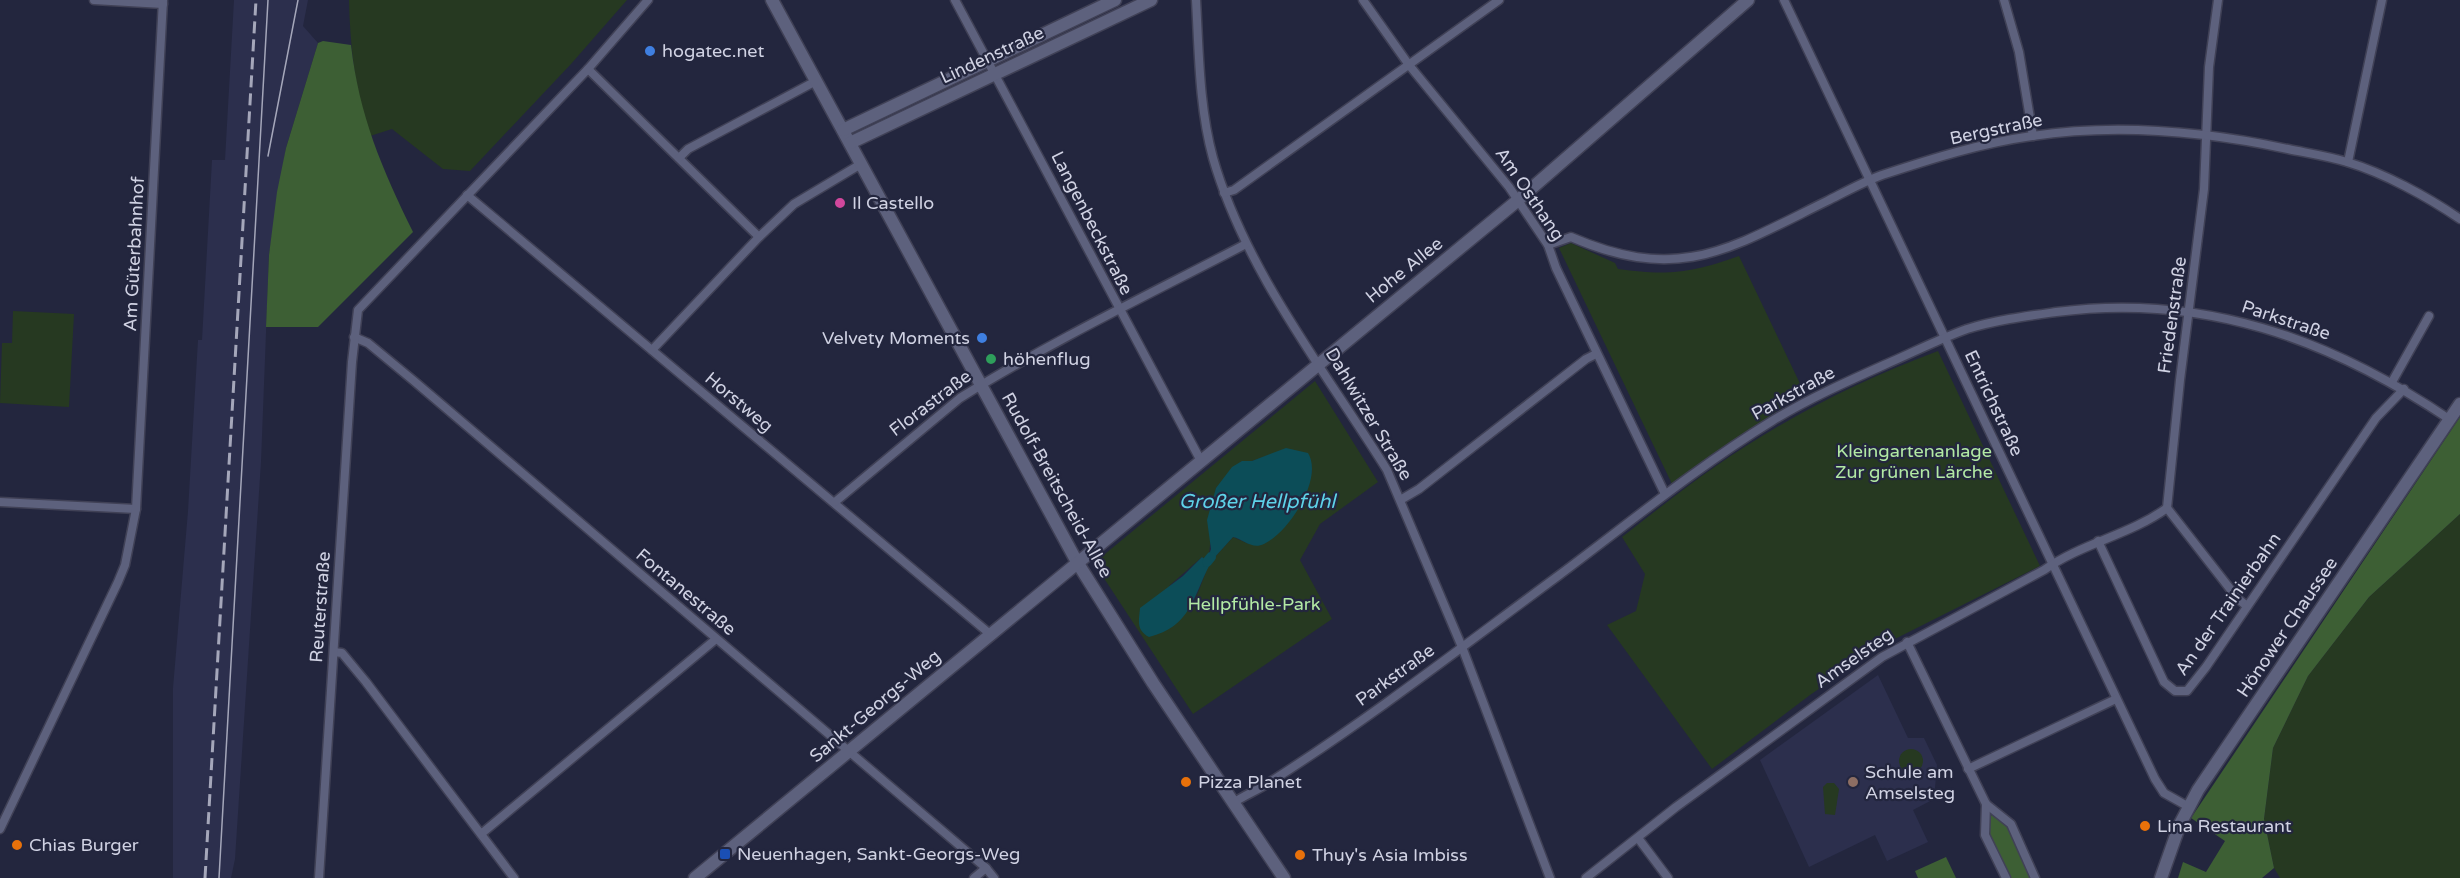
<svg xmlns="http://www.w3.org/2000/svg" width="2460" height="878" font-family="'Varela Round',sans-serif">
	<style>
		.built { fill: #2c2f4d }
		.green { fill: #263921; fill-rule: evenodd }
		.forest { fill: #3d5f34 }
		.water { fill: #0c4d58 }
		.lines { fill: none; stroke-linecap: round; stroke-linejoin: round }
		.canal { stroke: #0c4d58; stroke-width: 10 }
		.street-casing { stroke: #404156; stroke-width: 11 }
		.secondary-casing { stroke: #404156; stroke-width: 15 }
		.street { stroke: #5d617d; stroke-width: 8 }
		.secondary { stroke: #5d617d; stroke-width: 12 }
		.tram { stroke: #a5a7ba; stroke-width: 1.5 }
		.rail { stroke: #a5a7ba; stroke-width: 3; stroke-dasharray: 12 6; stroke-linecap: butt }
		.shop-dot { fill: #3f7fe0; stroke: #23263e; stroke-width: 2 }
		.hotel-dot { fill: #d1479c; stroke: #23263e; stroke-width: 2 }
		.leisure-dot { fill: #2e9e5b; stroke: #23263e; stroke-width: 2 }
		.food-dot { fill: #e8710a; stroke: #23263e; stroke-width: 2 }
		.education-dot { fill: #8d6e63; stroke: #23263e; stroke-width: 2 }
		.transit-dot { fill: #1a4fb4; stroke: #23263e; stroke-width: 2 }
		.labels { text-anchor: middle; stroke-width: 4.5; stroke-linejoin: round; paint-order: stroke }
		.poi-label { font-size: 18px; fill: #d0d2e3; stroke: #23263e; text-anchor: start }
		.street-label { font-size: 18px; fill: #d0d2e3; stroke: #23263e }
		.park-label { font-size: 18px; fill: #b2e9a4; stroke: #23263e }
		.water-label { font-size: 20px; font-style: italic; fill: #5ed2e8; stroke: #23263e }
	</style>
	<rect width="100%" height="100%" fill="#23263e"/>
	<g class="built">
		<path d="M234,0H308L303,26L318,43L286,148L269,255L261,462L235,859L231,878H173V688L188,511L198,340H202L212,160H225Z"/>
		<path d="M1878,675L1908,738H1924L1937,765L1934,799L1913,810L1928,842L1887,861L1875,835L1809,867L1760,760Z"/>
	</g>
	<g class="green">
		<path d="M349,0H627L571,64L470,171L443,169L392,129L370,136C355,92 350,46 349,0Z"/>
		<path d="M1571,243L1615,263L1618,269C1668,276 1691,273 1739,256L1804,392L1672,484L1559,248Z"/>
		<path d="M13,311L74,314L69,407L0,403L2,343H12Z"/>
		<path d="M1938,351L2040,566L1883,645L1810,695L1712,769L1607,625L1636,611L1645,574L1622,537C1653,513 1684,488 1716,466C1785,418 1860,380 1938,351Z"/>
		<path d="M1315,381L1378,482L1320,524L1300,560L1332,619L1193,714L1094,563ZM1286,449L1312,471L1308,484L1249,544L1233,537L1214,558L1209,555L1216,488L1242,461H1252ZM1202,557L1209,564L1192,608L1169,586Z"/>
		<path d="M2460,514V878H2280L2274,868L2264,819L2273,748L2308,676L2369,597Z"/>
		<circle cx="1911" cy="761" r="12"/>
		<path d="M1827,783H1834L1839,789L1835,815L1825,814L1823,787Z"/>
	</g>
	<g class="forest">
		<path d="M323,41L351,45C359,115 382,169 413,232L318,327H266L269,255L277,192L286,148L318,43Z"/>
		<path d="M2460,417V514L2369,597L2308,676L2273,748L2264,819L2274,868L2262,878H2178L2183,862L2206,872L2225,841L2191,818Z"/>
		<path d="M1991,815L2005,821L2032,878H2009L1987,832Z"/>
		<path d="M1946,857L1956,878H1918L1915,871Z"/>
	</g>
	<g class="water">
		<path d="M1286,448L1308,453C1324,479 1288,533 1264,544C1252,550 1243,539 1233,537L1214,558L1209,555L1211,549L1207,520L1216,488L1232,467L1242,461H1252Z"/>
		<path d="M1202,557L1210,564C1192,599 1191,626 1149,637C1136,630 1139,621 1140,608L1183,576Z"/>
	</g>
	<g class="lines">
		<path class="canal" d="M1207,562L1211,557"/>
		<defs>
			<g id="street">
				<path d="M94,0L163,4"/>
				<path d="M955,0L1201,461"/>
				<path d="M1196,0C1199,52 1199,107 1213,158C1245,270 1325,371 1387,470L1462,647L1550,878"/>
				<path d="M1363,0L1409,65L1509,187L1548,245L1556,268L1665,494"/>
				<path d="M1784,0L2155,779L2164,793L2189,807"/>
				<path d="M2004,0L2019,52L2033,136"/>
				<path d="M2218,0L2209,67L2204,189L2180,380L2167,508L2238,599L2247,606"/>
				<path d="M588,69L759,237"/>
				<path d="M679,158L688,149L816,81"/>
				<path d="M2348,162L2382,0"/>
				<path d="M1224,193L1234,190L1499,0"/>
				<path d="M467,195L990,634"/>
				<path d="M1548,245L1571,237C1680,284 1729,249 1827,201C1845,192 1863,182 1882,175C1931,159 1981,143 2032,136C2118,123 2203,131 2288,149C2307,153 2328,156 2347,162C2384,173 2428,197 2460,219"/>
				<path d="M354,337L368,343L414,381L986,868L994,878"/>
				<path d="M652,350L759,237L794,204L861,164"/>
				<path d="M2392,382L2429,316"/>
				<path d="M1402,499L1419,489L1586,359L1596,354"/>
				<path d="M0,502L136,509"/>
				<path d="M835,502L960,398C1052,341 1150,294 1246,244"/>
				<path d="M2098,541L2164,682L2175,691H2187L2206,667L2376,418L2404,389"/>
				<path d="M1907,642L1986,804L2011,824L2035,878"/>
				<path d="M334,652L342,653L366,682L514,878"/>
				<path d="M1968,769L2116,699"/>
				<path d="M1233,803C1245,795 1258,790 1270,782C1369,719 1463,646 1558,576C1629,523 1697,467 1772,421C1808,399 1846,382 1884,365C1912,353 1939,339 1967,329C1996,320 2027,316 2056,312C2203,293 2328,338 2449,419"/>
				<path d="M1986,804L1985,835L2006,878"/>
				<path d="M0,829L118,582L125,565L136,509L163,0"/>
				<path d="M481,834L716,639"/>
				<path d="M1638,838L1668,878"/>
				<path d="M319,878L352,362L358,310L588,69L648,0"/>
				<path d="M974,878L986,868"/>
				<path d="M1586,878L1676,807L1882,657L2044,570C2082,543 2130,535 2167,508"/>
			</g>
			<g id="secondary">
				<path d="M772,0L1077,562L1153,683L1284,878"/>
				<path d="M843,130L1115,0"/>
				<path d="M850,143L1151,0"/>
				<path d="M695,878L1517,201L1748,0"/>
				<path d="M2161,878L2180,824L2198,790L2460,404"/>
			</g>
		</defs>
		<use href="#street" class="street-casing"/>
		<use href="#secondary" class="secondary-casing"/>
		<use href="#street" class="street"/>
		<use href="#secondary" class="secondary"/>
		<g class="tram">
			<path d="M268,156L298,0"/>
			<path d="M219,878L268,0"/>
		</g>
		<path class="rail" d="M205,878L256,0"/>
	</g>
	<g class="shop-dot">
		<circle cx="650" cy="51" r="6"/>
		<circle cx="982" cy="338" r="6"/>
	</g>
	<circle class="hotel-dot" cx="840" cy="203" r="6"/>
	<circle class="leisure-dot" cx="991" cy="359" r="6"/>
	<g class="food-dot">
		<circle cx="1186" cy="782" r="6"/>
		<circle cx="2145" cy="826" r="6"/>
		<circle cx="17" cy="845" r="6"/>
		<circle cx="1300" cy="855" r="6"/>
	</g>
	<circle class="education-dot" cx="1853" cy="782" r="6"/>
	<rect class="transit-dot" x="719" y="848" width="12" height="12" rx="3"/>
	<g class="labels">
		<g class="poi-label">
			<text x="662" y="57">hogatec.net</text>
			<text x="852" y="209">Il Castello</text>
			<text x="970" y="344" text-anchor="end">Velvety Moments</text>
			<text x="1003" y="365">höhenflug</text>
			<text x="1865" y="778">Schule am<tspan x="1865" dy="21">Amselsteg</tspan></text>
			<text x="1198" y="788">Pizza Planet</text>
			<text x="2157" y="832">Lina Restaurant</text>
			<text x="29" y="851">Chias Burger</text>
			<text x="737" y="860">Neuenhagen, Sankt-Georgs-Weg</text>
			<text x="1312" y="861">Thuy's Asia Imbiss</text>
		</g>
		<g class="street-label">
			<text transform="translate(992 55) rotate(-25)" y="6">Lindenstraße</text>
			<text transform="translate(1996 129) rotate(-12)" y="6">Bergstraße</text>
			<text transform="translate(1530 194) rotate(56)" y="6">Am Osthang</text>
			<text transform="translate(1092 223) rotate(63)" y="6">Langenbeckstraße</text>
			<text transform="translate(134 254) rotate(-87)" y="6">Am Güterbahnhof</text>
			<text transform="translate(1404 270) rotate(-39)" y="6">Hohe Allee</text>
			<text transform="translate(2172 315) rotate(-82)" y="6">Friedenstraße</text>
			<text transform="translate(2286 320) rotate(18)" y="6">Parkstraße</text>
			<text transform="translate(1793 393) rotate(-29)" y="6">Parkstraße</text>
			<text transform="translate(739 402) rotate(40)" y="6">Horstweg</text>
			<text transform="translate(930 403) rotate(-37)" y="6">Florastraße</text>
			<text transform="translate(1994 403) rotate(65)" y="6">Entrichstraße</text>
			<text transform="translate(1369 414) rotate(59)" y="6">Dahlwitzer Straße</text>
			<text transform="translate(1057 485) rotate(61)" y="6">Rudolf-Breitscheid-Allee</text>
			<text transform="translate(686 592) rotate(40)" y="6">Fontanestraße</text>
			<text transform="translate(2228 604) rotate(-55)" y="6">An der Trainierbahn</text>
			<text transform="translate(320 607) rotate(-86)" y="6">Reuterstraße</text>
			<text transform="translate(2287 627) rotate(-56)" y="6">Hönower Chaussee</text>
			<text transform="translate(1854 658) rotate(-35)" y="6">Amselsteg</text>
			<text transform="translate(1395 675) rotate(-36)" y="6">Parkstraße</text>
			<text transform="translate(875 706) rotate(-40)" y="6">Sankt-Georgs-Weg</text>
		</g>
		<g class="park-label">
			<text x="1914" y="457">Kleingartenanlage<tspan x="1914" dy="21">Zur grünen Lärche</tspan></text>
			<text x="1254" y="610">Hellpfühle-Park</text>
		</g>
		<g class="water-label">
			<text x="1257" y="508">Großer Hellpfühl</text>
		</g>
	</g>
</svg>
